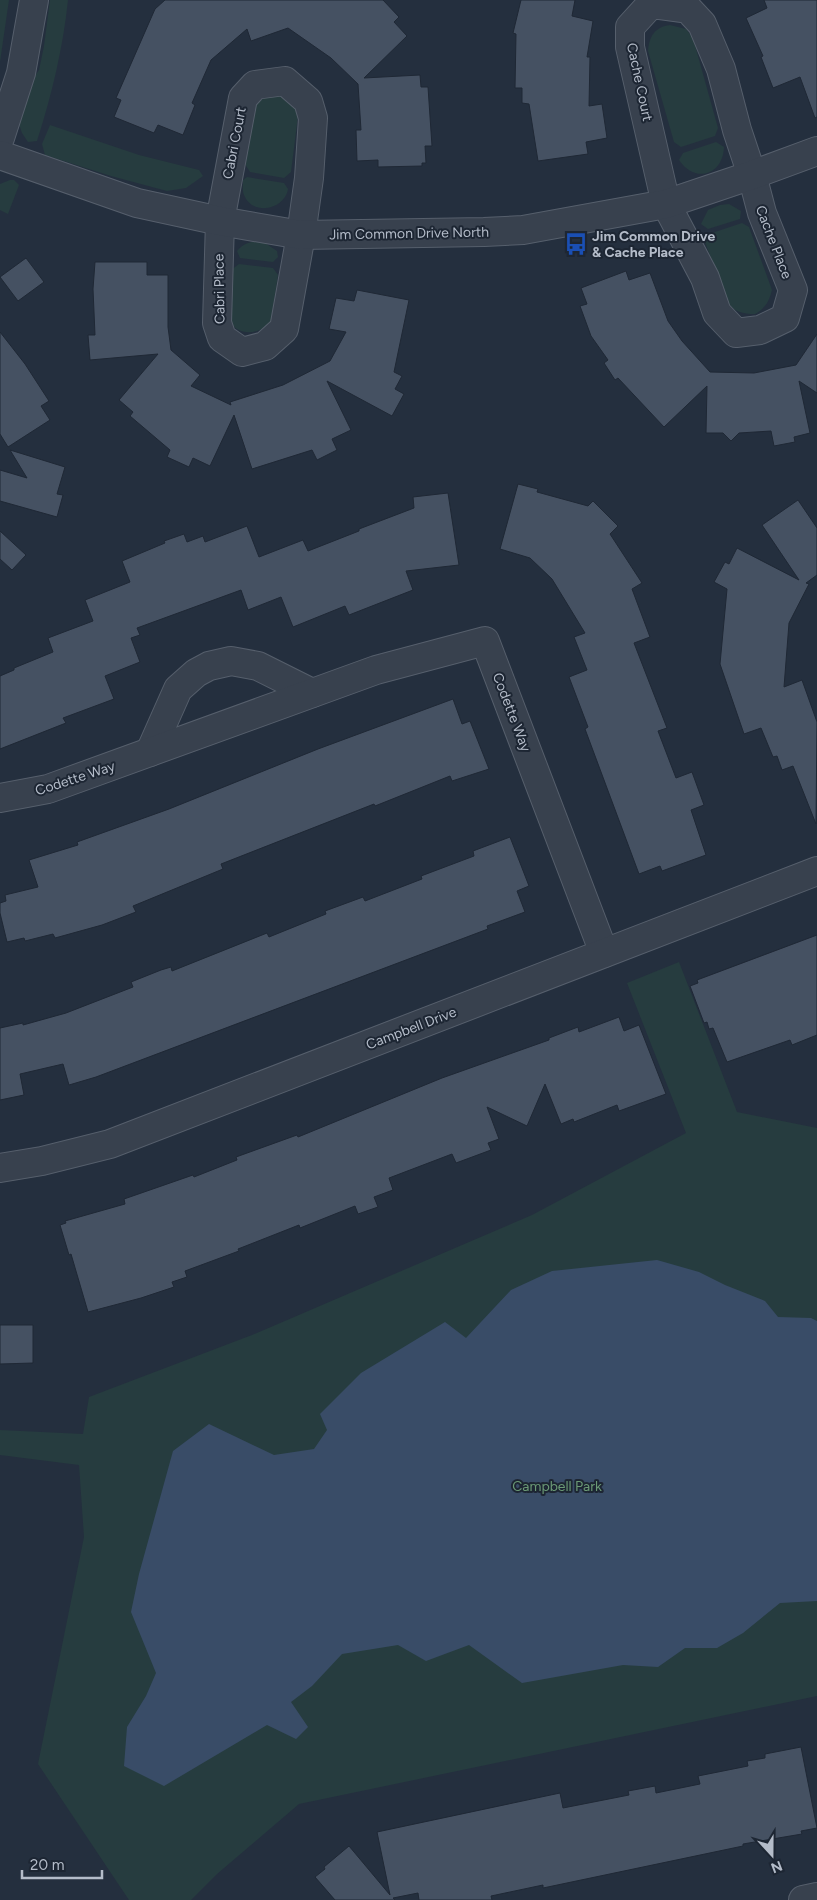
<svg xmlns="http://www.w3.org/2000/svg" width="817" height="1900" font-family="Figtree,sans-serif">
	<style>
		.green { fill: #263c3f }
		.water { fill: #394c67 }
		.building { fill: #455162; stroke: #1f2835 }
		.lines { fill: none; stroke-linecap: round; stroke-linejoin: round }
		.minor-casing { stroke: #565f6c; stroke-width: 30 }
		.minor { stroke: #38414e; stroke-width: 28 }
		.labels { text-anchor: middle; stroke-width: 4; stroke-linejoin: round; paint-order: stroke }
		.street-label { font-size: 14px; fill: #b4bcc9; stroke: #1d2633 }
		.poi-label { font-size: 14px; font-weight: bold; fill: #b4bcc9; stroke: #1d2633; text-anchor: start }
		.park-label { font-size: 14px; fill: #6b9a76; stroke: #1d2633 }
	</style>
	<rect width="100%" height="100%" fill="#242f3e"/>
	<g class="green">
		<path d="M0,0H9L0,62Z"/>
		<path d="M50,0H68C63,48 52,94 37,141L28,142L22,133L17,118L27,88L39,70L44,46Z"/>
		<path d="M670,25L686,29L693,38L718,128L715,136L681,147L674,142L648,51C649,36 655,27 670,25Z"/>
		<path d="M279,95C288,97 297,107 298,116L291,172L284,178L250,172L245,164L253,108C260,97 267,97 279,95Z"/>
		<path d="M50,125L139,155L199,170L203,176L186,188L167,191L111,176L45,155L42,144Z"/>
		<path d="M716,142L724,147C723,175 695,184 679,160L683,153Z"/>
		<path d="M247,177L284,183L288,189C285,209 253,217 244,195C242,190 243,185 243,180Z"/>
		<path d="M10,180H14L19,185L8,214L0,210V184Z"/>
		<path d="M729,204L741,211L740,219L708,229L701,224L708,210L720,205Z"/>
		<path d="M742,223L749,227L772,290C769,302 765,308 755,314C743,314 734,312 727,302L705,242L709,234Z"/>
		<path d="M262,241L277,251L278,257L273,262L240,258L237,251C245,242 251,242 262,241Z"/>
		<path d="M239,264L273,268L278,275L271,321C260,335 239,337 229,321L231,270Z"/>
		<path d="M679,962L737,1112L817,1128V1696L299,1804L217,1874L191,1900H129L38,1764L84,1537L79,1465L0,1455V1430L83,1434L89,1397L252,1335L532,1215L686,1133L627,983Z"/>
	</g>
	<path class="water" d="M657,1260L699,1272L725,1285L765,1301L778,1317L811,1318L817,1321V1601L780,1603L743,1633L717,1648H685L658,1667L623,1665L522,1683L469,1645L426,1661L398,1645L342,1654L312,1686L291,1702L308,1727L296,1739L267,1725L164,1786L124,1766L127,1727L146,1696L156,1673L131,1612L139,1574L173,1451L209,1424L274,1455L314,1449L327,1430L320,1414L361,1373L445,1322L466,1338L511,1290L552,1271Z"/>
	<g class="building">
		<path d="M165,0H383L399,17L394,22L407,36L364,78L420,75L421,87H428L432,146H425L426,163H422V166L378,167V160L357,161L356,130H361L358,84L331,58L288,28L251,41L247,29L211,60L192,103L195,105L183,135L158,125L154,133L114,117L121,100L116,98L155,9Z"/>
		<path d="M521,0H575L572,16L593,21L587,57H590L589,106L602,104L607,138L586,142L588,154L538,161L529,104L522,103V88H515L516,34L513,33Z"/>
		<path d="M764,0H817V117L815,118L800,77L773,88L761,57L763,56L746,18L767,8Z"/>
		<path d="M26,258L44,282L18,301L0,277Z"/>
		<path d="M95,262H147V275H168V327L171,350L200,375L191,386L231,405L230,402L283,385L330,361L346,332L329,329L336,298L354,301L357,290L409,300L394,372L402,376L395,389L404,394L392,416L327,381L351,430L332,439L337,450L317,460L312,450L252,469L234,415L210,466L193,458L189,467L167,457L170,450L130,416L133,412L119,400L158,354L90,360L88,335H95L93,289Z"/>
		<path d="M626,271L629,280L650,273L668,321L682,341L710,372L754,373L796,365L817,334V393L799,381L810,433L794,437L795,442L774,446L771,431L739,433L731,441L723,433H706L707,386L664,427L618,378L615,380L604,363L608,360L591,336L580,306L587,304L581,288Z"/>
		<path d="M0,332L25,364L49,401L41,406L50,420L8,447L0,434Z"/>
		<path d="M10,450L65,467L57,494L63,495L57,517L0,501V470L27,478Z"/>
		<path d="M518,484L538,489L537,492L588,506L593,501L618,526L610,534L642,583L632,589L650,637L634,643L667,728L658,731L676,778L692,772L704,805L691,810L706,855L662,871L660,866L639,874L585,729L588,727L569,677L587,670L574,637L585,633L552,579L530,558L500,549Z"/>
		<path d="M448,493L459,565L406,571L413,590L349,615L345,606L293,627L281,597L248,610L241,590L137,628L140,635L131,638L140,662L105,676L114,699L63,718L66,723L0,749V676L14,670V668L53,652L48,638L93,621L85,600L130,582L122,561L165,543L164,541L184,534L187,542L203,536L205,542L247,526L259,557L303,540L308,551L359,531V529L414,508L413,497Z"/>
		<path d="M798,500L817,528V575L806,583L809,584L789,623L784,687L802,680L817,722L816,824L793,766L782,770L777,756L773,757L761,728L744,734L720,664L727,589L714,582L725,562L729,564L737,548L799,580L762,525Z"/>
		<path d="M0,531L26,555L12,570L0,559Z"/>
		<path d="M453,699L462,724L470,721L489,769L452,781L450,776L375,806L374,804L221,864L223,869L133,906L136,912L102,925L55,938L53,934L25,941L24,938L7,942L0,913V903L6,901L5,895L38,887L29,860L78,845L77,842L169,809L318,749Z"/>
		<path d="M510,837L529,886L517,891L525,912L487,926L488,929L96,1077L69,1085L63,1064L20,1074L24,1095L0,1100V1028L23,1023V1025L66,1013L133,987L131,982L161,970L171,967L172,971L267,933L269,937L326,914L325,911L363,897L365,901L422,879L421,876L474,856L473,851Z"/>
		<path d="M817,935V1035L792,1045L790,1040L727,1062L713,1028L709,1029L707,1022L704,1023L690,986L698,983L697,980Z"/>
		<path d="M619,1017L624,1031L639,1025L666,1094L619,1111L617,1105L574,1122L573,1119L561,1124L545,1084L527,1126L487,1107L499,1139L488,1143L491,1150L456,1163L452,1154L389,1178L393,1190L374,1197L378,1207L358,1214L355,1206L300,1228L299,1225L238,1249L239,1251L185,1271L187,1277L172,1282L174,1287L141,1298L88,1312L71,1254L69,1255L60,1225L66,1223L65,1221L125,1204L124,1199L193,1175L194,1177L237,1160L236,1157L297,1135L298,1137L442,1078L549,1040V1038L578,1027L579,1032Z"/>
		<path d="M0,1325H33V1363L0,1364Z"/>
		<path d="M801,1747L817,1828L801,1831L802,1834L743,1844V1846L543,1888V1885L491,1896L492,1900H419L418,1893L393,1898L395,1900H335L315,1877L325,1869L324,1867L349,1846L390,1895L377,1832L560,1793L563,1808L629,1795L628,1791L655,1786L656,1793L700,1784L698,1776L748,1766L747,1761L765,1758V1754Z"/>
	</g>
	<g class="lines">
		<defs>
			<g id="minor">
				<path d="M651,4L688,9L702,24L721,69L737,130L752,175L762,213L793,290L785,318L760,330L736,333L717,313L705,278L666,204L630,47V27Z"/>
				<path d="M285,81L308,101L313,118L309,178L301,235L284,329L265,346L242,352L222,338L217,323L220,221L243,98L255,85Z"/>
				<path d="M0,138L21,73L34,0"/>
				<path d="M0,155L137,203L220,221L301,235L484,232L523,230L666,204L752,175L817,151"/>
				<path d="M150,752L178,689L196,673L209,666L231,661L258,666L312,693"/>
				<path d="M0,798L48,789L376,670L485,641L604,953"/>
				<path d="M0,1168L42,1161L110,1144L817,871"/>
				<path d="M803,1900L817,1897"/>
			</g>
		</defs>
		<use href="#minor" class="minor-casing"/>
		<use href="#minor" class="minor"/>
	</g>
	<defs>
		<symbol id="bus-bare" viewBox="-9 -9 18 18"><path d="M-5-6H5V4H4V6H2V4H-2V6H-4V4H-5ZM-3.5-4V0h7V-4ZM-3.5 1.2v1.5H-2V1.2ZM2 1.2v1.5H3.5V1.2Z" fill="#1a4fb4" stroke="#1d2633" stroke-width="2.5" paint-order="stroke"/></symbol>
	</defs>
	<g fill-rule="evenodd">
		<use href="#bus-bare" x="560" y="228" width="32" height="32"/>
	</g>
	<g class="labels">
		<g class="street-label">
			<text transform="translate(640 82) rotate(78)" y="5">Cache Court</text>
			<text transform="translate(234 143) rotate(-79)" y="5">Cabri Court</text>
			<text transform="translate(409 233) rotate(-1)" y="5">Jim Common Drive North</text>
			<text transform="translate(774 242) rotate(69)" y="5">Cache Place</text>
			<text transform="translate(219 289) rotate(-91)" y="5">Cabri Place</text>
			<text transform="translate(512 712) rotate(69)" y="5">Codette Way</text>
			<text transform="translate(75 778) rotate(-18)" y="5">Codette Way</text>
			<text transform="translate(411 1028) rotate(-21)" y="5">Campbell Drive</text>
		</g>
		<g class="poi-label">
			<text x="592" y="241">Jim Common Drive<tspan x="592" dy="16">&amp; Cache Place</tspan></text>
		</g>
		<g class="park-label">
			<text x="557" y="1491">Campbell Park</text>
		</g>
	</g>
	<g transform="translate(772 1855) rotate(159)" stroke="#1d2633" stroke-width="4" paint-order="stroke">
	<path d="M0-4L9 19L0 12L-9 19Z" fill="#b4bcc9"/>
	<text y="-8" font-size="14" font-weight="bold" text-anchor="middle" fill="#b4bcc9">N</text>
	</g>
	<path d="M22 1870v8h80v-8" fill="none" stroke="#b4bcc9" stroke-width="2.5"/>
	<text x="30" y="1870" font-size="15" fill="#b4bcc9" stroke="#1d2633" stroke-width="4" paint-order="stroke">20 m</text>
</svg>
